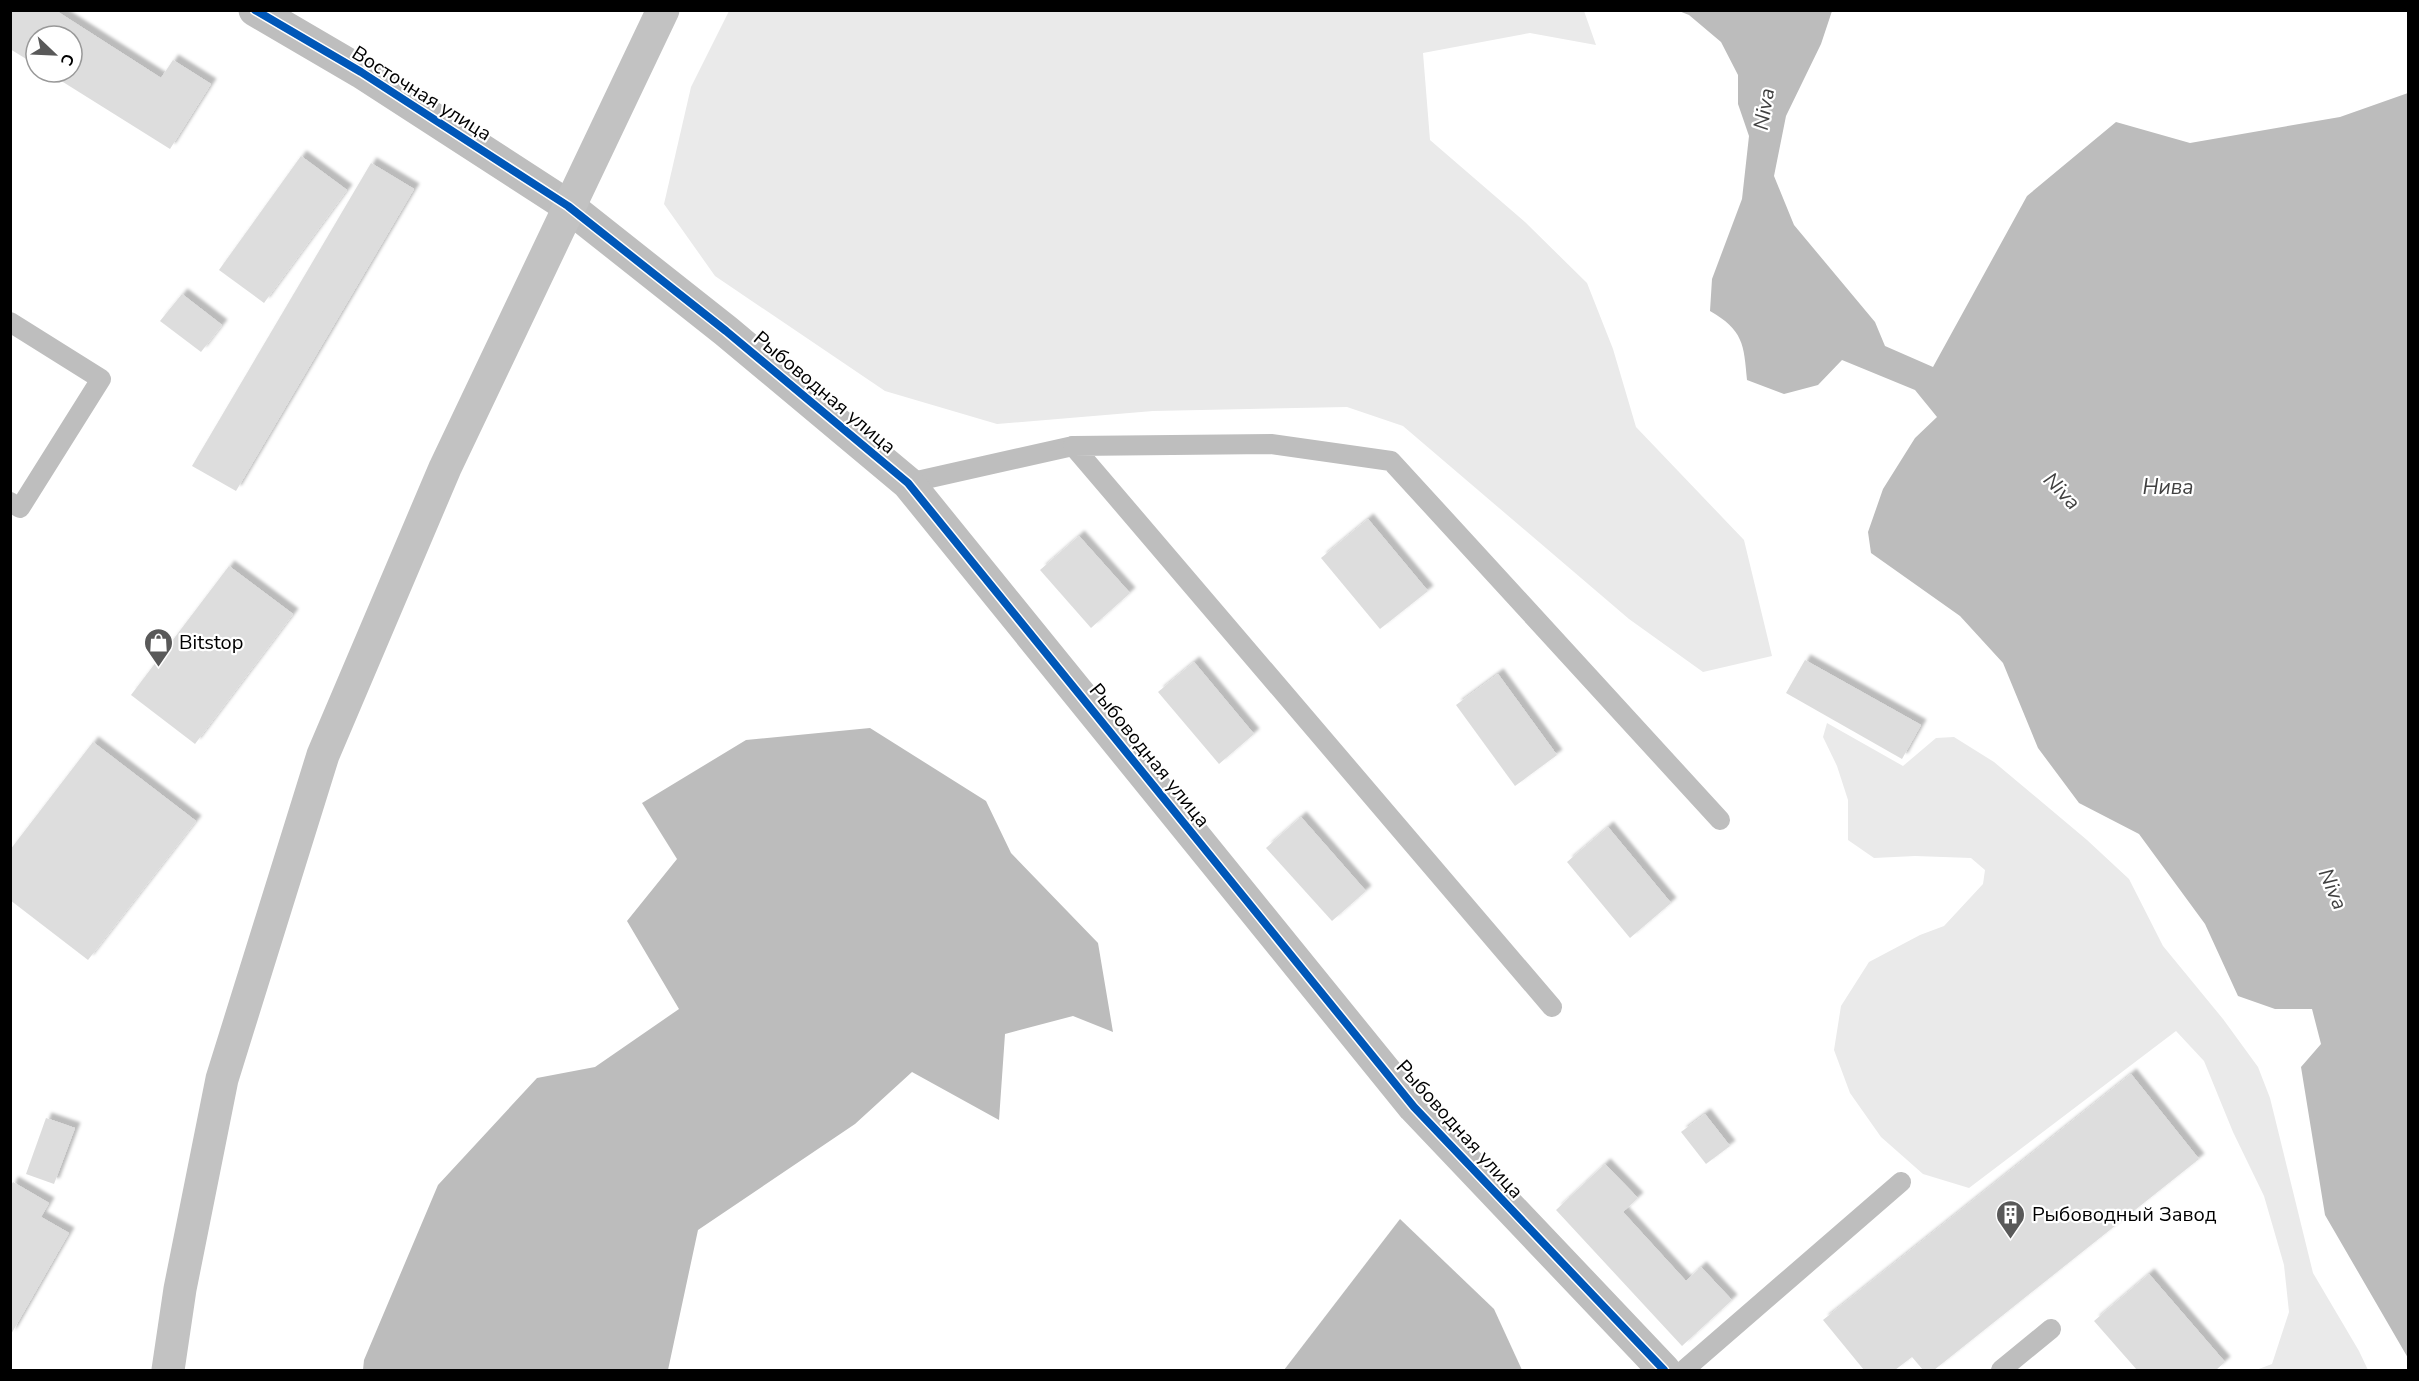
<svg xmlns="http://www.w3.org/2000/svg" width="2419" height="1381" font-family="'Nunito Sans',sans-serif">
	<style>
		.green { fill: #eaeaea }
		.water { fill: #bcbcbc }
		.building { fill: #ddd; filter: url(#shadow) }
		.lines { fill: none; stroke-linecap: round; stroke-linejoin: round }
		.lane { stroke: #bebebe; stroke-width: 20 }
		.street { stroke: #bebebe; stroke-width: 33 }
		.secondary { stroke: #c2c2c2; stroke-width: 33 }
		.cycleway-casing { stroke: #fff; stroke-width: 11 }
		.cycleway { stroke: #0057b8; stroke-width: 8 }
		.labels { text-anchor: middle; stroke-width: 4.5; stroke-linejoin: round; paint-order: stroke }
		.street-label { font-size: 20px; fill: #000; stroke: #fff }
		.poi-label { font-size: 20px; fill: #000; stroke: #fff; text-anchor: start }
		.water-label { font-size: 21px; font-style: italic; fill: #414141; stroke: #fff }
	</style>
	<defs>
		<filter id="shadow"><feDropShadow dx="5.5" dy="-5.5" stdDeviation="1.5" flood-color="#0004"/></filter>
	</defs>
	<rect width="100%" height="100%" fill="#fff"/>
	<g class="green">
		<path d="M729,11H1584L1596,45L1530,33L1423,53L1430,140L1525,222L1587,283L1613,349L1636,427L1744,540L1772,656L1703,672L1629,619L1403,426L1347,407L1153,411L997,424L885,391L715,276L664,204L691,87Z"/>
		<path d="M1827,723L1903,766L1936,738L1954,737L1994,762L2087,840L2129,879L2163,946L2223,1019L2258,1067L2270,1098L2313,1273L2359,1351L2368,1370H2256L2272,1364L2289,1312L2284,1265L2264,1196L2233,1132L2204,1061L2176,1031L1969,1188L1923,1174L1881,1137L1850,1093L1834,1050L1841,1006L1869,962L1920,935L1944,926L1983,884L1985,870L1971,858L1915,856L1874,858L1848,840V800L1837,766L1823,737Z"/>
	</g>
	<g class="water">
		<path d="M1679,11H1832L1821,44L1786,116L1774,176L1794,225L1875,322L1885,346L1933,367L2027,196L2116,122L2190,143L2340,117L2408,93V1358L2325,1215L2301,1067L2321,1044L2312,1009H2275L2238,996L2205,924L2139,834L2079,803L2038,748L2003,663L1960,616L1871,553L1868,532L1883,489L1915,438L1937,417L1915,390L1842,360L1818,385L1784,394L1747,380C1744,344 1743,330 1710,311L1712,279L1742,199L1749,136L1738,104V75L1721,42L1689,15Z"/>
		<path d="M870,728L986,801L1011,853L1098,943L1113,1032L1073,1016L1005,1034L999,1120L912,1072L855,1124L698,1230L668,1370H363L364,1360L438,1185L537,1078L595,1067L679,1009L627,921L677,859L642,803L746,740Z"/>
		<path d="M1400,1219L1494,1309L1522,1370H1284Z"/>
	</g>
	<g class="building">
		<path d="M10,10H55L161,78L173,60L211,84L170,149L47,72H72V36H36V65L10,49Z"/>
		<path d="M301,156L347,190L264,303L219,270Z"/>
		<path d="M371,163L414,189L236,491L192,466Z"/>
		<path d="M182,294L222,325L201,352L160,321Z"/>
		<path d="M1368,519L1428,591L1380,629L1321,558Z"/>
		<path d="M1079,536L1130,593L1091,628L1040,570Z"/>
		<path d="M229,566L293,614L195,744L131,695Z"/>
		<path d="M1805,660L1921,725L1902,759L1786,693Z"/>
		<path d="M1194,662L1254,734L1219,764L1158,692Z"/>
		<path d="M1498,674L1557,755L1515,786L1456,705Z"/>
		<path d="M93,742L196,821L88,960L10,900V850Z"/>
		<path d="M1301,817L1366,891L1332,921L1266,848Z"/>
		<path d="M1608,827L1671,903L1630,938L1567,862Z"/>
		<path d="M2131,1074L2199,1159L1934,1370H1923L1912,1357L1895,1370H1864L1823,1320Z"/>
		<path d="M1705,1114L1730,1146L1706,1164L1681,1132Z"/>
		<path d="M46,1118L75,1128L54,1184L26,1174Z"/>
		<path d="M1605,1164L1638,1198L1623,1212L1686,1281L1701,1267L1732,1300L1682,1346L1556,1210Z"/>
		<path d="M13,1182L49,1203L41,1217L69,1233L10,1336V1187Z"/>
		<path d="M2149,1274L2225,1362L2216,1370H2137L2094,1321Z"/>
	</g>
	<g class="lines">
		<g class="lane">
			<path d="M10,322L101,379L20,508L10,502"/>
			<path d="M908,483L1073,446"/>
			<path d="M1552,1007L1073,446L1271,444L1391,461L1720,820"/>
			<path d="M1684,1370L1901,1182"/>
			<path d="M2001,1370L2051,1329"/>
		</g>
		<path class="street" d="M255,10L361,72L568,206L726,331L908,483L1414,1107L1664,1370"/>
		<path class="secondary" d="M168,1370L180,1289L222,1079L323,755L445,468L663,10"/>
		<defs>
			<path id="cycleway" d="M255,10L361,72L568,206L726,331L908,483L1414,1107L1664,1370"/>
		</defs>
		<use href="#cycleway" class="cycleway-casing"/>
		<use href="#cycleway" class="cycleway"/>
	</g>
	<defs>
		<symbol id="shop-pin" viewBox="-11 -11 22 30"><path d="M0 17L-7.5 6A9.5 9.5 0 1 1 7.5 6Z" fill="#595959" stroke="#fff"/><path d="M-5-2.5h2.3a2.7 3.5 0 0 1 5.4 0H5L5.5 6h-11ZM-1.5-2.5h3a1.5 2.3 0 0 0-3 0Z" fill="#fff"/></symbol>
		<symbol id="building-pin" viewBox="-11 -11 22 30"><path d="M0 17L-7.5 6A9.5 9.5 0 1 1 7.5 6Z" fill="#595959" stroke="#fff"/><path d="M-4-6H4V6H1V3H-1V6H-4ZM-2.5-4.3h1.7v1.8h-1.7ZM.8-4.3h1.7v1.8H.8ZM-2.5-1h1.7V.8h-1.7ZM.8-1h1.7V.8H.8Z" fill="#fff"/></symbol>
	</defs>
	<g fill-rule="evenodd">
		<use href="#shop-pin" x="142" y="626" width="33" height="45"/>
		<use href="#building-pin" x="1994" y="1198" width="33" height="45"/>
	</g>
	<g class="labels">
		<g class="street-label">
			<text transform="translate(422 93) rotate(32)" y="7">Восточная улица</text>
			<text transform="translate(825 392) rotate(40)" y="7">Рыбоводная улица</text>
			<text transform="translate(1150 755) rotate(51)" y="7">Рыбоводная улица</text>
			<text transform="translate(1460 1129) rotate(48)" y="7">Рыбоводная улица</text>
		</g>
		<g class="poi-label">
			<text x="179" y="649">Bitstop</text>
			<text x="2032" y="1221">Рыбоводный Завод</text>
		</g>
		<g class="water-label">
			<text transform="translate(1764 109) rotate(-81)" y="7">Niva</text>
			<text x="2168" y="494">Нива</text>
			<text transform="translate(2062 491) rotate(46)" y="7">Niva</text>
			<text transform="translate(2333 889) rotate(67)" y="7">Niva</text>
		</g>
	</g>
	<rect width="2419" height="1381" fill="none" stroke="#000000" stroke-width="24"/>
	<g transform="translate(54 54) rotate(113)"><circle r="28" fill="#ffffff" stroke="#999999" stroke-width="1.5"/>
	<path d="M0-4.5L10 22L0 15L-10 22Z" fill="#595959"/>
	<text y="-9" font-size="16" font-weight="bold" text-anchor="middle" fill="#000000">С</text>
	</g>
</svg>
